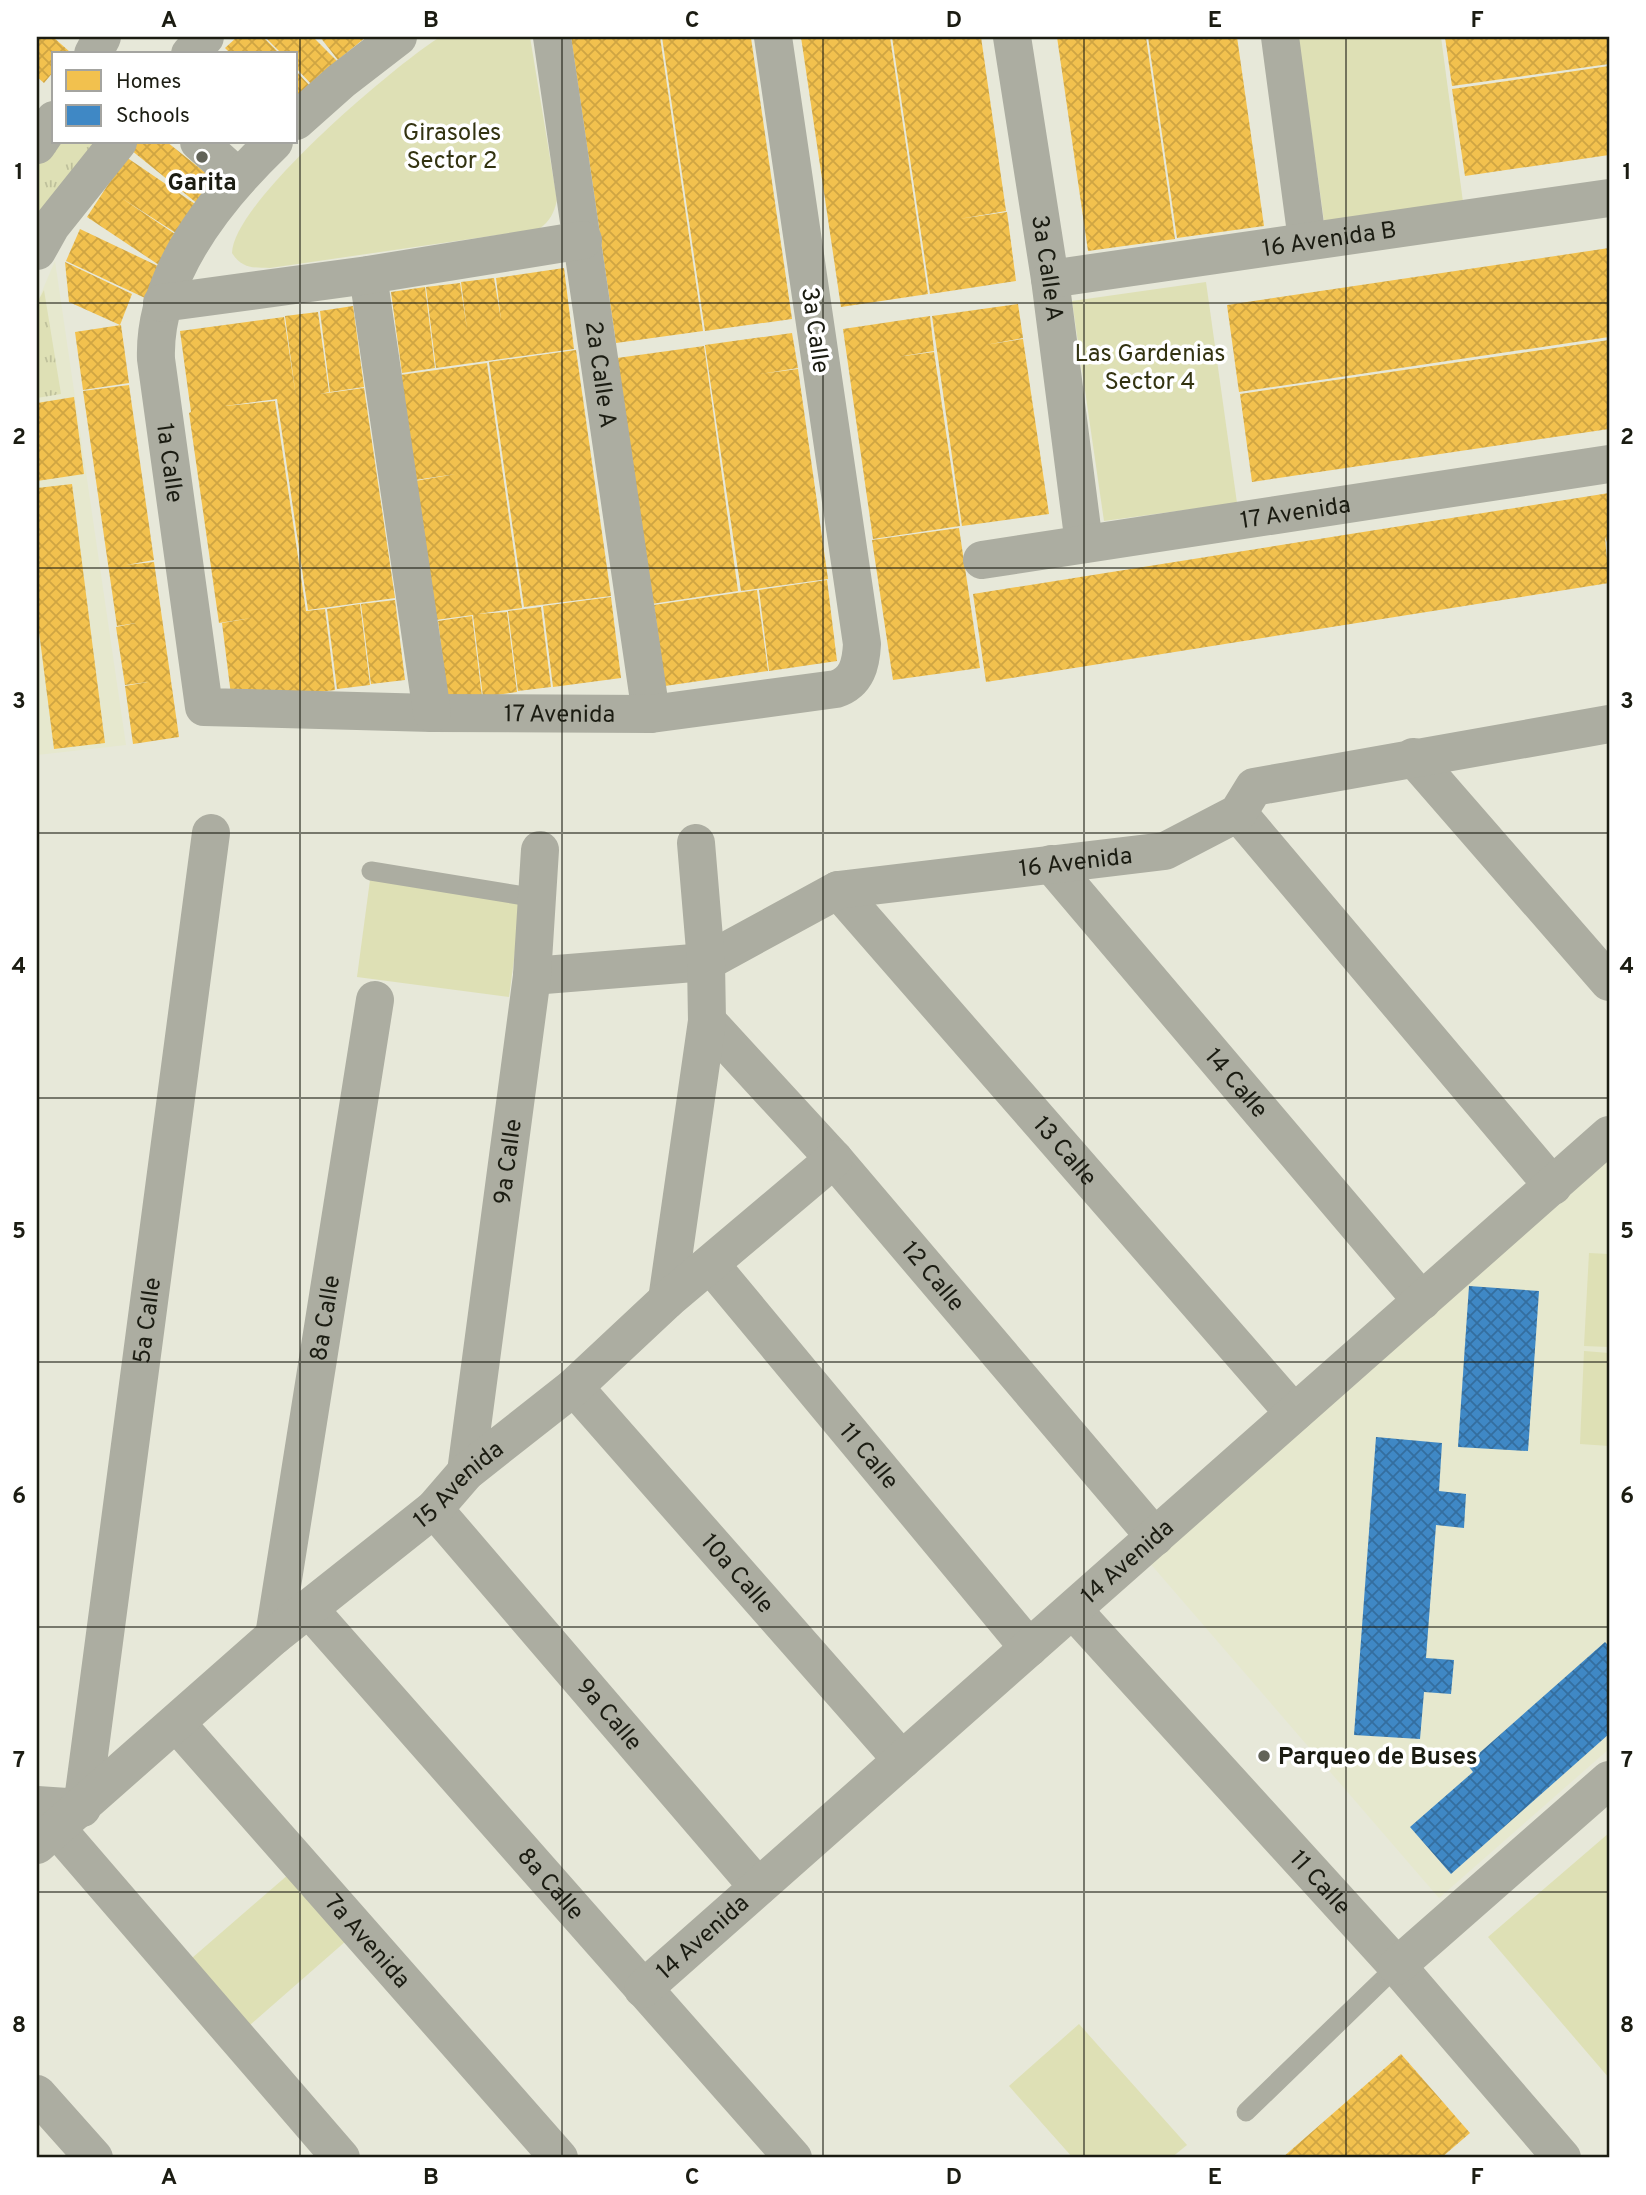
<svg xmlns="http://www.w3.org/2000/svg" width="1646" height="2195" font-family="Overpass,sans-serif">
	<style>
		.built { fill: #e6e8ce }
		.grass { fill: url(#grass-tufts) }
		.green { fill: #dee0b5 }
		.homes { fill: url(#homes-cross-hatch) }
		.schools { fill: url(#schools-cross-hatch) }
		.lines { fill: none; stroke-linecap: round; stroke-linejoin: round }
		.service { stroke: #acada1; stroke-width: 19 }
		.minor { stroke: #acada1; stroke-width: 38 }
		.grid { fill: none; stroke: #1b1c12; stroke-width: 2; stroke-opacity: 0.55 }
		.poi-dot { fill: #626358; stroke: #fff; stroke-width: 2.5 }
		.labels { text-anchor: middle; stroke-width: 7; stroke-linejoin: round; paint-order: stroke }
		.park-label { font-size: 24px; fill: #331; stroke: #fff }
		.poi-label { font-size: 24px; font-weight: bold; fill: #1b1c12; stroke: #fff }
		.street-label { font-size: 24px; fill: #1b1c12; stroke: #fff }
		.neatline { fill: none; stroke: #1b1c12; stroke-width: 2.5 }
		.grid-label { font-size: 23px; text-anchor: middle; font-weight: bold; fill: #1b1c12 }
	</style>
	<defs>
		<pattern id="grass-tufts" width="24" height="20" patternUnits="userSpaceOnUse" patternTransform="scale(1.75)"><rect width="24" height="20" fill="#dee0b5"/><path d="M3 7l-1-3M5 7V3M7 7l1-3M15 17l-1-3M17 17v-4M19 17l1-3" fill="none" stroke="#bec09b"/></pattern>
		<pattern id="homes-cross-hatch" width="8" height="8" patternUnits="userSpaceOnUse" patternTransform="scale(1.75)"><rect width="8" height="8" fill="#f2c14e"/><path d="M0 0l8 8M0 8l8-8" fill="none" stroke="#cfa543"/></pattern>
		<pattern id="schools-cross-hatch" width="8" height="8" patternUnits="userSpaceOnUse" patternTransform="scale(1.75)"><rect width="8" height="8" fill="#3f88c5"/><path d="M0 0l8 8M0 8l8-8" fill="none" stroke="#346e9f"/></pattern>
	</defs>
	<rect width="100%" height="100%" fill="#e7e8d9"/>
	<g class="built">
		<path d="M55,261L126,745L37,755V303Z"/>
		<path d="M1609,1146V1749L1439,1898L1142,1554Z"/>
	</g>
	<g class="grass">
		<path d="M37,139L124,142L37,251Z"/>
		<path d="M44,290L61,394L37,398V303Z"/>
	</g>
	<g class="green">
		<path d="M440,37H530L557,200C554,213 550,221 539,229L270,268C253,268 241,268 232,253C233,202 395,65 440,37Z"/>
		<path d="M1298,37H1441L1463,202L1324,221Z"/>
		<path d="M1206,282L1237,503L1104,521L1072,301Z"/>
		<path d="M370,880L522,900L509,997L357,977Z"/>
		<path d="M1589,1253L1609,1254V1347L1584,1346Z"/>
		<path d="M1584,1351L1609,1353V1446L1580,1444Z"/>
		<path d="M1609,1833V2078L1488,1937Z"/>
		<path d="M289,1874L346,1941L235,2038L177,1971Z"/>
		<path d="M1079,2024L1187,2145L1171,2158H1073L1009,2086Z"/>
	</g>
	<g class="homes">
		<path d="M37,37H53L70,52L54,54V71L44,83L37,77Z"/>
		<path d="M237,37H263L280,54H231L225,48Z"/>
		<path d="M265,37H313L337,61L312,85L296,68V54H282Z"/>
		<path d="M320,37H366L338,60Z"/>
		<path d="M571,37H660L703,331L616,343Z"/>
		<path d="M662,37L751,38L792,319L705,331Z"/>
		<path d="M801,37H890L928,294L841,307Z"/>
		<path d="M892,37H981L1006,211L959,219L1007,212L1016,281L930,294Z"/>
		<path d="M1057,37H1146L1175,239L1088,251Z"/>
		<path d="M1148,37H1237L1264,226L1177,238Z"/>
		<path d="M1445,37H1609V64L1452,86Z"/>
		<path d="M1609,66V155L1465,176L1452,89Z"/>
		<path d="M296,71L311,87L296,102Z"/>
		<path d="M137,142H167L217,182L199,205L131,150Z"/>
		<path d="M126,157L198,206L179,235L120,197L178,236L159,265L87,217Z"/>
		<path d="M80,229L160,267L145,298L66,261Z"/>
		<path d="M1609,248V337L1239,392L1227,305Z"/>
		<path d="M65,262L132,294L120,325L69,302Z"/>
		<path d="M564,268L574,349L436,368L426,287L460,283L467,329L461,282L494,278L501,320L496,278Z"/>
		<path d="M425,287L435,368L402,373L391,292Z"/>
		<path d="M1018,304L1023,338L985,345L1023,339L1049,514L962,526L932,316Z"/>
		<path d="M353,306L364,387L330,392L320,311Z"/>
		<path d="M318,312L329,392L320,394L364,388L395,598L308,610L277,399L225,406L275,401L306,611L325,609L335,690L232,703L222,623L257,617L219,623L189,413L191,412L180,331L284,317L296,397L285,316Z"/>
		<path d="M930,316L934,351L897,357L934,352L960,526L873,539L843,329Z"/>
		<path d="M121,325L129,383L83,390L75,332Z"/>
		<path d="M792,333L798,368L760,374L798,369L828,579L741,591L705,345Z"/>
		<path d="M1609,340V429L1252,482L1240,394Z"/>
		<path d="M704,346L738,591L651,604L617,358Z"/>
		<path d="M576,350L611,596L524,607L489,362Z"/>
		<path d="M487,363L522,608L477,614L507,612L517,692L483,697L473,615L435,620L415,481L456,474L415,480L400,375Z"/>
		<path d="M129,385L154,560L126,565L154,562L179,737L133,744L125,686L148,682L125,685L116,627L136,623L117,626L83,391Z"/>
		<path d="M74,397L84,474L37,481V403Z"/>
		<path d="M72,484L105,743L54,749L37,616V488Z"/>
		<path d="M1609,493V547L1605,537L1609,583L986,682L973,594Z"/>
		<path d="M959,528L980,668L893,680L872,540Z"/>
		<path d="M827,580L837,661L769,671L759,590Z"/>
		<path d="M757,590L768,671L665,686L654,605Z"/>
		<path d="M611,597L621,678L553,687L543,606Z"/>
		<path d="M395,600L405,680L371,684L361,604Z"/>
		<path d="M360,604L370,685L337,689L327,609Z"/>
		<path d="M541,607L551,687L518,691L508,611Z"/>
		<path d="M472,616L482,697L448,701L438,621Z"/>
		<path d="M1401,2054L1470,2133L1441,2158H1282Z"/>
	</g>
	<g class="schools">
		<path d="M1469,1286L1539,1291L1528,1451L1458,1447Z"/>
		<path d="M1376,1437L1442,1443L1439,1491L1466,1494L1464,1528L1436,1525L1426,1658L1454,1660L1451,1694L1424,1692L1420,1739L1354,1735Z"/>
		<path d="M1605,1642L1609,1646V1734L1451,1874L1410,1827L1473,1772L1467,1764Z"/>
	</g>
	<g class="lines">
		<g class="service">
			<path d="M371,871L537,898"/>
			<path d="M1246,2112L1397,1966"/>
		</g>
		<g class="minor">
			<path id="s1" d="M552,37L651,714"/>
			<path id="s2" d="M1012,37L1050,279L1084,544"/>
			<path d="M1280,37L1307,240"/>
			<path d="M93,54L102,37"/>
			<path d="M190,54L205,37"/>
			<path d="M296,121L341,81L398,37"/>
			<path d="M199,142L239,178"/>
			<path id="s3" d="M274,142C216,198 153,275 156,359L204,707L432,713L651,714L836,689C857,682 861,664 862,644L773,37"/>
			<path d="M37,145L54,120"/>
			<path d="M37,251L51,226L118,142"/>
			<path d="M368,275L432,713"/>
			<path id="s4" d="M1050,279L1609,198"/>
			<path d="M162,303L368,275L583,240"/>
			<path id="s5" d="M982,560L1609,464"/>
			<path d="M1413,757L1609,982"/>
			<path d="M1238,813L1553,1186"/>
			<path id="s6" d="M1051,864L1422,1301"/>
			<path id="s7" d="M838,890L1294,1413"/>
			<path id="s8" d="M532,976L706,962L838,890L1165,851L1238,813L1254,787L1609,724"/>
			<path id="s9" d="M707,1021L834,1159L1155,1537"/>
			<path id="s10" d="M711,1265L1029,1648"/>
			<path d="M667,1300L707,1021L706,962L696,843"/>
			<path id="s11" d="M574,1387L902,1760"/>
			<path id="s12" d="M466,1472L532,976L540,850"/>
			<path id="s13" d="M434,1509L758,1887"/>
			<path id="s14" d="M309,1609L793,2158"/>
			<path id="s15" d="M1073,1610L1397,1966L1562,2158"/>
			<path id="s16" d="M274,1636L375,1000"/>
			<path id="s17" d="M177,1724L559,2158"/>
			<path id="s18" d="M37,1805L82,1808L211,833"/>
			<path d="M57,1829L341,2158"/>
			<path id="s19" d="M37,1845L274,1636L434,1509L466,1472L574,1387L667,1300L834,1159"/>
			<path d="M1397,1966L1609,1780"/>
			<path id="s20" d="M643,1989L1609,1135"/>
			<path d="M37,2094L94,2158"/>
		</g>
	</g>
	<path class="grid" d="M300,37V2158M562,37V2158M823,37V2158M1084,37V2158M1346,37V2158M37,303H1609M37,568H1609M37,833H1609M37,1098H1609M37,1362H1609M37,1627H1609M37,1892H1609"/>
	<g class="poi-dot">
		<circle cx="202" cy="157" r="7"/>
		<circle cx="1264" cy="1756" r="7"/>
	</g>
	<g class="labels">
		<g class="park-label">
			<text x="452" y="140">Girasoles<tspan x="452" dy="28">Sector 2</tspan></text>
			<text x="1150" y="361">Las Gardenias<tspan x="1150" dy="28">Sector 4</tspan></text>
		</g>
		<g class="poi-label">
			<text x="202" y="190">Garita</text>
			<text x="1278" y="1764" text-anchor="start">Parqueo de Buses</text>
		</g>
		<g class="street-label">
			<text dy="8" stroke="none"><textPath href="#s4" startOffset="282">16 Avenida B</textPath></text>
			<text dy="8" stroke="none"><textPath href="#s2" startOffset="234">3a Calle A</textPath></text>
			<text transform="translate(816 330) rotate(82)" y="8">3a Calle</text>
			<text dy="8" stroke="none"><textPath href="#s1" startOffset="341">2a Calle A</textPath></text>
			<text dy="8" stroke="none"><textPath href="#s3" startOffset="359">1a Calle</textPath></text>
			<text dy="8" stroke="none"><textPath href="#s5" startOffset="317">17 Avenida</textPath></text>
			<text dy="8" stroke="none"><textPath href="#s3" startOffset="961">17 Avenida</textPath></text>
			<text dy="8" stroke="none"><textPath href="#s8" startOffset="564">16 Avenida</textPath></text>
			<text dy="8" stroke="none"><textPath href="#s6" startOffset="287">14 Calle</textPath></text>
			<text dy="8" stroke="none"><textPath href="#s7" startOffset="346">13 Calle</textPath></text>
			<text dy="8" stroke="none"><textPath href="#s12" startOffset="313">9a Calle</textPath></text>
			<text dy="8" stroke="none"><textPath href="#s9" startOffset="341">12 Calle</textPath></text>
			<text dy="8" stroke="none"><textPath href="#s16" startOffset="322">8a Calle</textPath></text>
			<text dy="8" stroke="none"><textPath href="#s18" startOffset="537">5a Calle</textPath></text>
			<text dy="8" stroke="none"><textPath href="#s10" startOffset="248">11 Calle</textPath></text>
			<text dy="8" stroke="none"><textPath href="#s19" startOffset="555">15 Avenida</textPath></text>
			<text dy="8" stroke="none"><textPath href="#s20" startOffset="646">14 Avenida</textPath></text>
			<text dy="8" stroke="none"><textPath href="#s11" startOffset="248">10a Calle</textPath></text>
			<text dy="8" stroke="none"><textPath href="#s13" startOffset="270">9a Calle</textPath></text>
			<text dy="8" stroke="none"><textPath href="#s15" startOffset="368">11 Calle</textPath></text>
			<text dy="8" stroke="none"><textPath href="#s14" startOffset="366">8a Calle</textPath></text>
			<text dy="8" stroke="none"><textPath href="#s20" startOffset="79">14 Avenida</textPath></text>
			<text dy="8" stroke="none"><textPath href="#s17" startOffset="289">7a Avenida</textPath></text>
		</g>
	</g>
	<rect width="1646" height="2195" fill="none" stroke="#ffffff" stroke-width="77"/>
	<rect x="52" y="52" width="245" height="91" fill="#ffffff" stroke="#a4a4a0" stroke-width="2"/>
	<rect x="66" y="70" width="35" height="21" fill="#f2c14e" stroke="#a4a4a0" stroke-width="2"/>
	<text x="116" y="88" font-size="21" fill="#1b1c12">Homes</text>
	<rect x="66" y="105" width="35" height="21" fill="#3f88c5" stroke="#a4a4a0" stroke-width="2"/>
	<text x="116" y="122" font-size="21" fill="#1b1c12">Schools</text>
	<rect x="38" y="38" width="1570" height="2118" class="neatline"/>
	<g class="grid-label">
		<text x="169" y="27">A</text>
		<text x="431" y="27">B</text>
		<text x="692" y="27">C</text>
		<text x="954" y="27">D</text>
		<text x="1215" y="27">E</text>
		<text x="1477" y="27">F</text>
		<text x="19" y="179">1</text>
		<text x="1627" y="179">1</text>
		<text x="19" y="444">2</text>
		<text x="1627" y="444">2</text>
		<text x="19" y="708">3</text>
		<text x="1627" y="708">3</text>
		<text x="19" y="973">4</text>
		<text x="1627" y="973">4</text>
		<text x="19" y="1238">5</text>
		<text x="1627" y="1238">5</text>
		<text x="19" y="1503">6</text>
		<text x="1627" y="1503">6</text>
		<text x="19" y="1767">7</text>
		<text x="1627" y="1767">7</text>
		<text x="19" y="2032">8</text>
		<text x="1627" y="2032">8</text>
		<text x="169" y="2184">A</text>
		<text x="431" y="2184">B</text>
		<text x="692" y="2184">C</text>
		<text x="954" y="2184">D</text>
		<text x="1215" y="2184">E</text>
		<text x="1477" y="2184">F</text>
	</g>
</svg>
